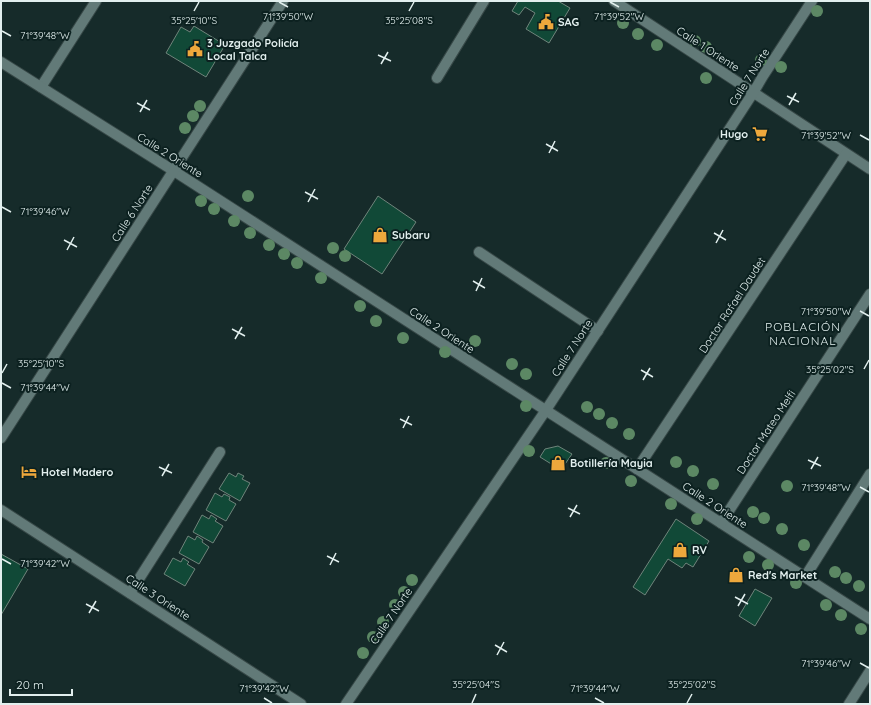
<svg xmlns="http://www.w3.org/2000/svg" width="871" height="705" font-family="Quicksand,sans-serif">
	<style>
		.building { fill: #114937; stroke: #6f847b }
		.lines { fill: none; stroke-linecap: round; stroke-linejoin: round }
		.lane-casing { stroke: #374847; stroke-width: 12 }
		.street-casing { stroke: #374847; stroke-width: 12 }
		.lane { stroke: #627a78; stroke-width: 10 }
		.street { stroke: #627a78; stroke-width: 10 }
		.tree { fill: #5c8864 }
		.ticks { fill: none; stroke: #e2efee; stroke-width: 1.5 }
		.labels { text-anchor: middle; stroke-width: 4; stroke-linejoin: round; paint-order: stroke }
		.poi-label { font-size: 11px; font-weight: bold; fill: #e2efee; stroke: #0c2120; text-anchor: start }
		.street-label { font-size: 11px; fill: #e2efee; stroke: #0c2120 }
		.neighbourhood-label { font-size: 12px; letter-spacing: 1px; fill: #e2efee; stroke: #0c2120 }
		.ticks-label { font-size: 10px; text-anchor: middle; fill: #e2efee; stroke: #0c2120; stroke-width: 4; stroke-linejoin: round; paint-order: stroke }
	</style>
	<rect width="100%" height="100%" fill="#162b2a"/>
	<g class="building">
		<path d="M518,1H558L570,8L549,43L526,29L535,13L525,7L519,15L512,11Z"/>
		<path d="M194,26L225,45L206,77L166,53L181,27L190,32Z"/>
		<path d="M378,196L416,222L382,274L344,249Z"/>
		<path d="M558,446L572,454L561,470L540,457L545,449Z"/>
		<path d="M229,473L236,477L238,473L244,476L242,479L250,483L240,501L219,489Z"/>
		<path d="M215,493L222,497L224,494L230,497L229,500L236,504L226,521L206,510Z"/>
		<path d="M202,515L209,519L211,515L217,519L215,521L223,526L213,543L193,532Z"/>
		<path d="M676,519L709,541L693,567L686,563L682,568L668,559L645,595L633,587Z"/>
		<path d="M188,536L195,540L197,536L203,540L202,542L209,547L199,564L179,553Z"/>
		<path d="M1,554L28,569L1,615Z"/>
		<path d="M173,558L181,562L183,558L189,562L187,564L195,569L185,586L164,574Z"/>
		<path d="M755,589L772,598L755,626L739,616Z"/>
	</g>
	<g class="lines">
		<defs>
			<g id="lane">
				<path d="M437,78L484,1"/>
				<path d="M41,87L96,1"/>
				<path d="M479,252L598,331"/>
				<path d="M130,593L220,452"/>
			</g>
			<g id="street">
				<path d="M614,1L870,169"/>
				<path d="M1,62L174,171L870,619"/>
				<path d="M1,438L283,1"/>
				<path d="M637,469L846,154"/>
				<path d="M1,510L301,704"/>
				<path d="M721,523L870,294"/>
				<path d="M805,577L870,474"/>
				<path d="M346,704L546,410L753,93L763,76L812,1"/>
				<path d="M849,704L870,671"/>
			</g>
		</defs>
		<use href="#lane" class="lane-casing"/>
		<use href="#street" class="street-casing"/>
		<use href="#lane" class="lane"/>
		<use href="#street" class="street"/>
	</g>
	<g class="tree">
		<circle cx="817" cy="11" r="6"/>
		<circle cx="623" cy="23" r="6"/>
		<circle cx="638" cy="34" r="6"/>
		<circle cx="695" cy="41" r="6"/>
		<circle cx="657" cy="45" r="6"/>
		<circle cx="706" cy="47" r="6"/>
		<circle cx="761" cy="60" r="6"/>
		<circle cx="781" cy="67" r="6"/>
		<circle cx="706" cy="78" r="6"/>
		<circle cx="200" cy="106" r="6"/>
		<circle cx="193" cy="116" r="6"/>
		<circle cx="185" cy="128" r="6"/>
		<circle cx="248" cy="196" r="6"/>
		<circle cx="201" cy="201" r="6"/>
		<circle cx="214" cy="209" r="6"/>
		<circle cx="234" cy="221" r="6"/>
		<circle cx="250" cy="233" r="6"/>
		<circle cx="269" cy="245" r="6"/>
		<circle cx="333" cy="248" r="6"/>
		<circle cx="284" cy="254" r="6"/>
		<circle cx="345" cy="256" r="6"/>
		<circle cx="297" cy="263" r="6"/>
		<circle cx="321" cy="278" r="6"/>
		<circle cx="360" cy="306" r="6"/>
		<circle cx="376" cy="321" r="6"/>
		<circle cx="403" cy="338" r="6"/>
		<circle cx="475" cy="341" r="6"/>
		<circle cx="445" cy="352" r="6"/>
		<circle cx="512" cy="364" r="6"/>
		<circle cx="526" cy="374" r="6"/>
		<circle cx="526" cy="406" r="6"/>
		<circle cx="587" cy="407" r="6"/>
		<circle cx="599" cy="414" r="6"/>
		<circle cx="612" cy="423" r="6"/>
		<circle cx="629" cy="434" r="6"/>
		<circle cx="529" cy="451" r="6"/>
		<circle cx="676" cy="462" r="6"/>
		<circle cx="606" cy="463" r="6"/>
		<circle cx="693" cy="471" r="6"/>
		<circle cx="631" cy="481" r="6"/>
		<circle cx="713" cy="484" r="6"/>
		<circle cx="787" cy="486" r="6"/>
		<circle cx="671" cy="504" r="6"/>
		<circle cx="753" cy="512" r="6"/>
		<circle cx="764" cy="518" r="6"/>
		<circle cx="697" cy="519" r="6"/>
		<circle cx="782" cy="529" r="6"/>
		<circle cx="804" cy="545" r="6"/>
		<circle cx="749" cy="557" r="6"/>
		<circle cx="768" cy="565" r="6"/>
		<circle cx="835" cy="572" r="6"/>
		<circle cx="846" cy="578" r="6"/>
		<circle cx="412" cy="580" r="6"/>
		<circle cx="796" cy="583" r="6"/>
		<circle cx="859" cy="586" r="6"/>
		<circle cx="404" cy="592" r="6"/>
		<circle cx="395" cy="605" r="6"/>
		<circle cx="826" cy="605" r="6"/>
		<circle cx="841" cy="615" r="6"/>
		<circle cx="383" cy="622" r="6"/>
		<circle cx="861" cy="629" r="6"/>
		<circle cx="373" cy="637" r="6"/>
		<circle cx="363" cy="653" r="6"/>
	</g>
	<path class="ticks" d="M279,2L288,7M610,2L619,7M194,11L199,2M409,11L414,2M2,31L11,36M378,55L391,61M381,64L388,52M787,96L799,102M137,103L150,110M789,105L796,93M140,112L147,100M860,135L869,140M546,144L558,151M549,153L555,141M305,192L318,199M308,202L315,189M2,207L11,212M714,233L726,240M64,240L77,247M716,243L723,230M67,250L74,237M473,281L485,288M476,291L482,278M860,311L869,316M232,329L245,336M235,339L242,327M864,369L869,360M641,370L653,377M2,373L7,364M643,380L650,368M2,383L11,388M400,419L412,425M403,428L409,416M808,460L821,466M159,467L172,473M811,469L818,457M162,476L169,464M860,487L869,492M568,508L580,514M570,517L577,505M327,556L339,562M2,559L11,564M330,565L336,553M735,597L748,604M86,604L99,611M738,606L745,594M89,613L96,601M495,645L507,652M497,655L504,642M860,663L869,668M264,698L272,703M595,698L604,703M472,703L476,694M687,703L692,694"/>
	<defs>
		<symbol id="civic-bare" viewBox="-9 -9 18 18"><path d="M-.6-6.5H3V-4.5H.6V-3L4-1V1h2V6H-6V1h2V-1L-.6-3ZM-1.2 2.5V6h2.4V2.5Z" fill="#eea83c" stroke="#0c2120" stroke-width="2.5" paint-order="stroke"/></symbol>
		<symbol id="supermarket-bare" viewBox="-9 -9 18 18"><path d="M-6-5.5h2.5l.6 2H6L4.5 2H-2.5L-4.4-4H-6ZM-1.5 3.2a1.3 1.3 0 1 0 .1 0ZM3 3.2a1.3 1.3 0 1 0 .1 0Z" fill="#eea83c" stroke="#0c2120" stroke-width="2.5" paint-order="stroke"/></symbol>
		<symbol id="shop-bare" viewBox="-9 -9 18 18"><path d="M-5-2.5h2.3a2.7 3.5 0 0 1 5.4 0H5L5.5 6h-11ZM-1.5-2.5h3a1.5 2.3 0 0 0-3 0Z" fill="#eea83c" stroke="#0c2120" stroke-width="2.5" paint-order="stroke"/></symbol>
		<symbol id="hotel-bare" viewBox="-9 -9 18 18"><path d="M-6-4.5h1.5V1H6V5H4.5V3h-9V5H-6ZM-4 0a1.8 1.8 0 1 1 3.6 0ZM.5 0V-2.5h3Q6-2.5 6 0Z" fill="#eea83c" stroke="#0c2120" stroke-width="2.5" paint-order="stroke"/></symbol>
	</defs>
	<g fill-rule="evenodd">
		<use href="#civic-bare" x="535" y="11" width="22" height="22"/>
		<use href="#civic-bare" x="184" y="38" width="22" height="22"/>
		<use href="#supermarket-bare" x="749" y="123" width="22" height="22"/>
		<use href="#shop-bare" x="369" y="224" width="22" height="22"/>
		<use href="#shop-bare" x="547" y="452" width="22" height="22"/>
		<use href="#hotel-bare" x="18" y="461" width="22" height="22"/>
		<use href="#shop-bare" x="669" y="539" width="22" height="22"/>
		<use href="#shop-bare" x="725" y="564" width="22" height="22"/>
	</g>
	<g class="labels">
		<g class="poi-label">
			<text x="558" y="26">SAG</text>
			<text x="207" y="47">3 Juzgado Policía<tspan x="207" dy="13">Local Talca</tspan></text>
			<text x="748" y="138" text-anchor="end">Hugo</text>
			<text x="392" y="239">Subaru</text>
			<text x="570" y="467">Botillería Mayia</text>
			<text x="41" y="476">Hotel Madero</text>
			<text x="692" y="554">RV</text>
			<text x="748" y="579">Red's Market</text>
		</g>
		<g class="street-label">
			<text transform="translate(708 49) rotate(33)" y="4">Calle 1 Oriente</text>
			<text transform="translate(749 77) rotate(-58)" y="4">Calle 7 Norte</text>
			<text transform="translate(170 155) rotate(32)" y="4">Calle 2 Oriente</text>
			<text transform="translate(132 213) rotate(-57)" y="4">Calle 6 Norte</text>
			<text transform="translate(732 305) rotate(-57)" y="4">Doctor Rafael Daudet</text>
			<text transform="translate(442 330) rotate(33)" y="4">Calle 2 Oriente</text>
			<text transform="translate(572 348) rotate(-57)" y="4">Calle 7 Norte</text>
			<text transform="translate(766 432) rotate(-57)" y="4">Doctor Mateo Melfi</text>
			<text transform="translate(715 505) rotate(33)" y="4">Calle 2 Oriente</text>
			<text transform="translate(158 597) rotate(33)" y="4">Calle 3 Oriente</text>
			<text transform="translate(391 616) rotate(-56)" y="4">Calle 7 Norte</text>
		</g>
		<g class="neighbourhood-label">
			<text x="803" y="331">POBLACIÓN<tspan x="803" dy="14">NACIONAL</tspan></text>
		</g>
	</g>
	<g class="ticks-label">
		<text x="288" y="20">71°39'50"W</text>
		<text x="619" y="20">71°39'52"W</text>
		<text x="194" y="24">35°25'10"S</text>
		<text x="409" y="24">35°25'08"S</text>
		<text x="45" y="39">71°39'48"W</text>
		<text x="826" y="139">71°39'52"W</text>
		<text x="45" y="215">71°39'46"W</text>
		<text x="826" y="315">71°39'50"W</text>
		<text x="41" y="367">35°25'10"S</text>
		<text x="830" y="373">35°25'02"S</text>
		<text x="45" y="391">71°39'44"W</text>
		<text x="826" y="491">71°39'48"W</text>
		<text x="45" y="567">71°39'42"W</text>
		<text x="826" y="667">71°39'46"W</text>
		<text x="476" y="688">35°25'04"S</text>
		<text x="692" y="688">35°25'02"S</text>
		<text x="264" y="692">71°39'42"W</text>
		<text x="595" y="692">71°39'44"W</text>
	</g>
	<rect width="871" height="705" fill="none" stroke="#e2efee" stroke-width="4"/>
	<path d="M10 689v6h62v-6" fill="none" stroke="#e2efee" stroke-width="2"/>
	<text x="16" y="689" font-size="12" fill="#e2efee" stroke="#0c2120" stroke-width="3" paint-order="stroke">20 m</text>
</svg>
